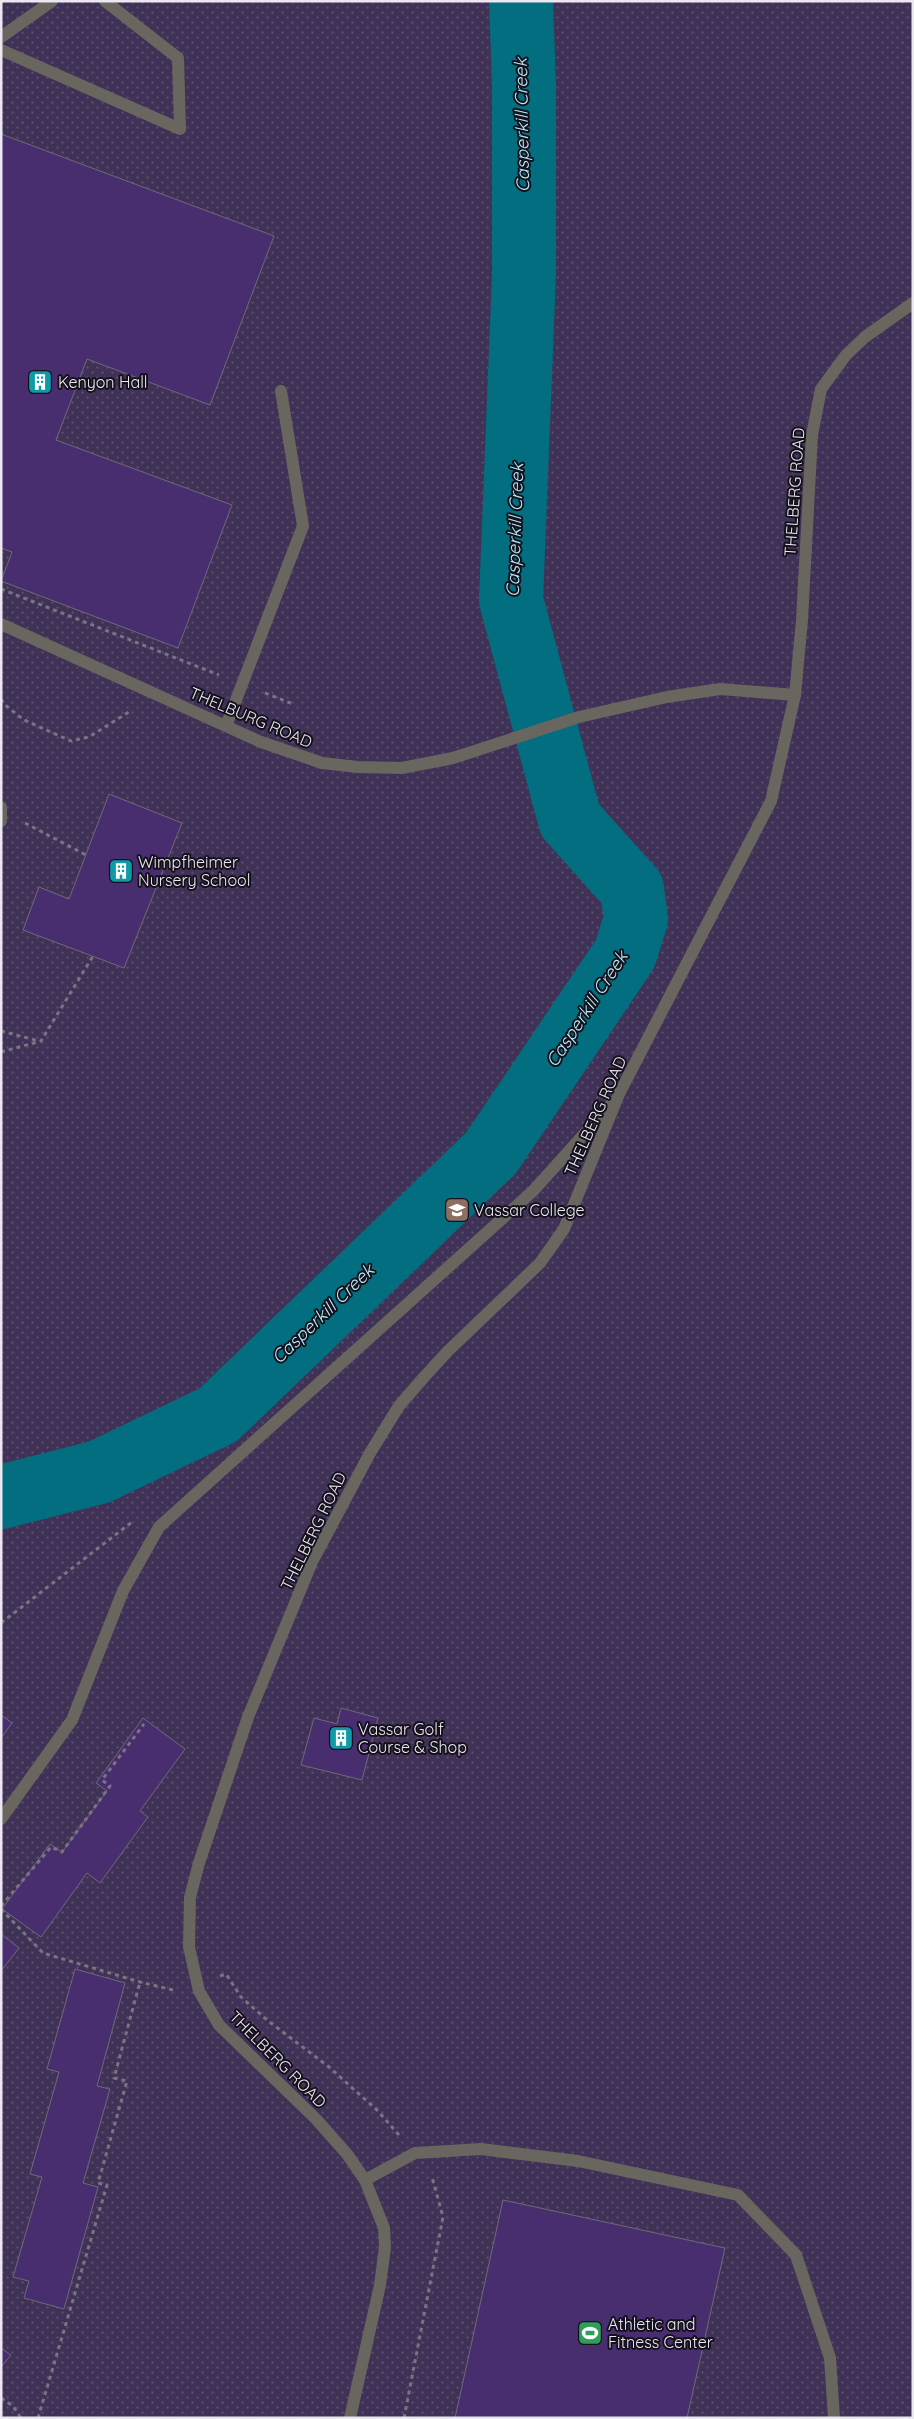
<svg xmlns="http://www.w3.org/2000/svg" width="914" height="2419" font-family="Quicksand,sans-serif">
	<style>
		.grass { fill: url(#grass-dots) }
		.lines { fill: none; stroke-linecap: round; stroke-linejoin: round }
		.river { stroke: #026e80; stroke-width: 64 }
		.building { fill: #492e6f; stroke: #6f6a79 }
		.path { stroke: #797580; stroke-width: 3; stroke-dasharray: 4 4; stroke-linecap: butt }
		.lane { stroke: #69655f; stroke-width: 12 }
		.labels { text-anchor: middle; stroke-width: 4; stroke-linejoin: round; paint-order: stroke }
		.poi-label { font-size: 16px; fill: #ebe8f1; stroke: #15111c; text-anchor: start }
		.street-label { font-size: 16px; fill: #ebe8f1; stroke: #15111c }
		.water-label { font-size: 18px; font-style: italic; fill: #baeefb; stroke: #15111c }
	</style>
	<defs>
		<pattern id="grass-dots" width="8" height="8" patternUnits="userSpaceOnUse" patternTransform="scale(1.25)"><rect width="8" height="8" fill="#403257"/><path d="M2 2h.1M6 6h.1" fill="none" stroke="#5c5070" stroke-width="1.8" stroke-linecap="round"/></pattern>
	</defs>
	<rect width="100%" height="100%" fill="#1e1a26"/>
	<rect class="grass" x="1" y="1" width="912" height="2417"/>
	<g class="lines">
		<path class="river" d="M1,1497L99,1472L218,1415L491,1153L625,954L636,919L632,889L570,820L511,600L524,274V85L521,1"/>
	</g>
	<g class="building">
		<path d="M1,134L274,236L210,405L87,359L56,440L232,505L178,648L1,581L12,552L1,548Z"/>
		<path d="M109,794L182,823L124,968L23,930L39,887L69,899Z"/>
		<path d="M341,1708L378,1718L362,1780L301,1765L314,1718L337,1724Z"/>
		<path d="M1,1715L12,1723L1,1738Z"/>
		<path d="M143,1718L185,1749L140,1811L148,1817L100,1883L87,1873L41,1937L2,1909L50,1844L62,1852L107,1791L96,1783Z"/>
		<path d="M1,1934L19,1948L1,1971Z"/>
		<path d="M75,1969L125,1983L97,2086L110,2089L83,2183L98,2187L64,2309L24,2298L29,2281L13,2277L42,2177L30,2174L59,2072L47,2069Z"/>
		<path d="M503,2200L725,2248L687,2418H455Z"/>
		<path d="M1,2348L11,2355L1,2367Z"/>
	</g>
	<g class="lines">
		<g class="path">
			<path d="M1,589L219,675"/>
			<path d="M265,693L293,704"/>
			<path d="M1,699L5,705L24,720L71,741L89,737L132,710"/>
			<path d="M25,823L86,855"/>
			<path d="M1,1031L39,1041"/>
			<path d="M1,1052L41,1041L93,956"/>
			<path d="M1,1623L132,1522"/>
			<path d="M1,1906L51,1847L62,1852L110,1786L102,1780L144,1724"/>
			<path d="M1,1909L43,1953L140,1982L173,1990"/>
			<path d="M220,1976L226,1974L241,1997L267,2020L329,2067L378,2111L399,2135"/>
			<path d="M1,2398L13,2406L21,2418"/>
			<path d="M38,2418L107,2185L98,2183L127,2081L114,2078L140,1982"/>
			<path d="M404,2418L443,2217L432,2177"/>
		</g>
		<g class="lane">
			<path d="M1,37L52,1"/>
			<path d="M1,50L180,129L178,58L105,1"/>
			<path d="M1,624L261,742L322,763L358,767L402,768L453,758L579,717L667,697L720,689L795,695"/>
			<path d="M226,726L303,526L281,391"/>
			<path d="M1,807V821"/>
			<path d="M1,1819L72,1720L123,1591L159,1527L533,1191L613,1102"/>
			<path d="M365,2180L415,2153L481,2149L578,2161L738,2195L796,2255L830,2358L834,2418"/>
			<path d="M350,2418L380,2285L385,2247L384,2228L365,2180L347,2154L316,2119L219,2025L199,1991L189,1947L190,1897L199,1863L248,1717L312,1562L370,1453L399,1406L425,1376L448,1351L540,1263L564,1229L619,1094L771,801L795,695L802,620L812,435L821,389L846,355L865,337L913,303"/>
		</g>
	</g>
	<defs>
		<symbol id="building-square" viewBox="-11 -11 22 22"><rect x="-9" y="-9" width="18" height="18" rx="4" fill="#0f9aa8" stroke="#15111c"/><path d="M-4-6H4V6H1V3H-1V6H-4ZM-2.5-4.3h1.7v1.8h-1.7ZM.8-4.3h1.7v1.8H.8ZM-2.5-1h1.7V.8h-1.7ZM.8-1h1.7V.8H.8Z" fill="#fff"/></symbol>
		<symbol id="university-square" viewBox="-11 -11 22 22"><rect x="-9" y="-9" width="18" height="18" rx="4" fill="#8d6e63" stroke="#15111c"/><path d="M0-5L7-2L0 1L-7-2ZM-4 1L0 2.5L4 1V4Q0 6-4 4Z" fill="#fff"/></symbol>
		<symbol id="stadium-square" viewBox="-11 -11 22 22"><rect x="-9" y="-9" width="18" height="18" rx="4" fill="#2e9e5b" stroke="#15111c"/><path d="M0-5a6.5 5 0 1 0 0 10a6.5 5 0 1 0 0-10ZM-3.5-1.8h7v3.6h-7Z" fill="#fff"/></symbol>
	</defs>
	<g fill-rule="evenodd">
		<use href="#building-square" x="26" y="368" width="28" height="28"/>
		<use href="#building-square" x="107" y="857" width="28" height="28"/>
		<use href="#university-square" x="443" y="1196" width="28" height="28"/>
		<use href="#building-square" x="327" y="1724" width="28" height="28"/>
		<use href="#stadium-square" x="576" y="2319" width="28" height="28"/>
	</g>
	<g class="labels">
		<g class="poi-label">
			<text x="58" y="388">Kenyon Hall</text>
			<text x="138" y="868">Wimpfheimer<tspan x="138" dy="18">Nursery School</tspan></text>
			<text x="474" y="1216">Vassar College</text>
			<text x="358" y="1735">Vassar Golf<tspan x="358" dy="18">Course &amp; Shop</tspan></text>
			<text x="608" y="2330">Athletic and<tspan x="608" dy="18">Fitness Center</tspan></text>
		</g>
		<g class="street-label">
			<text transform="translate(794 492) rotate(-86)" y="6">THELBERG ROAD</text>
			<text transform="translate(251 717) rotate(23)" y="6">THELBURG ROAD</text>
			<text transform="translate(595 1116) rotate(-66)" y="6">THELBERG ROAD</text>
			<text transform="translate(313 1531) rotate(-64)" y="6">THELBERG ROAD</text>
			<text transform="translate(278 2059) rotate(45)" y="6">THELBERG ROAD</text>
		</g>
		<g class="water-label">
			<text transform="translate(522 125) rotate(-91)" y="6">Casperkill Creek</text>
			<text transform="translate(515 530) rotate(-88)" y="6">Casperkill Creek</text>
			<text transform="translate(587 1009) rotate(-57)" y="6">Casperkill Creek</text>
			<text transform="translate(323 1314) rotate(-44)" y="6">Casperkill Creek</text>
		</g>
	</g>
	<rect width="914" height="2419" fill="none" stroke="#ebe8f1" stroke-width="5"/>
</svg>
